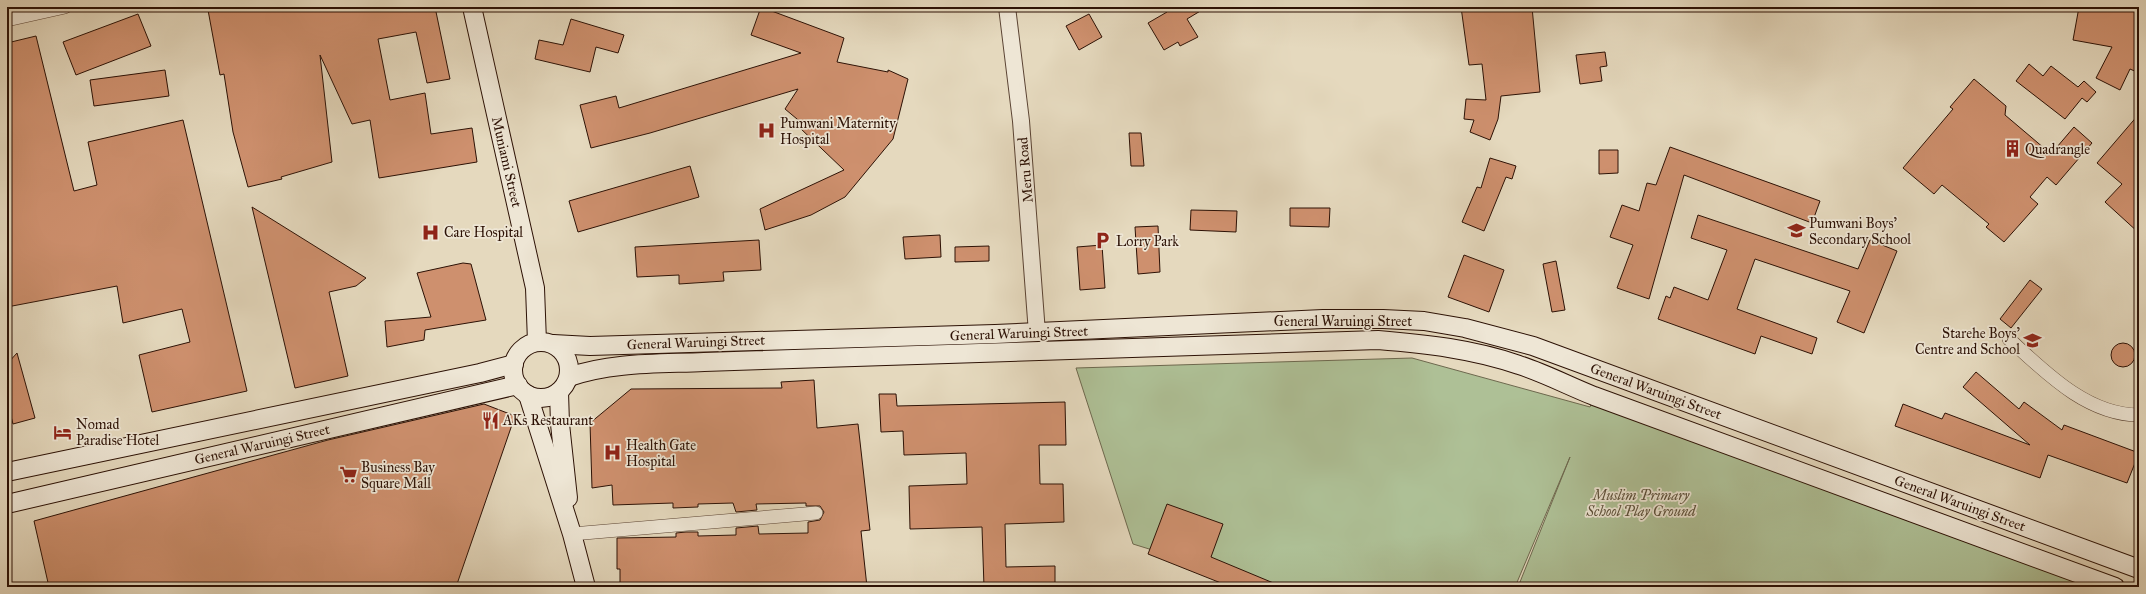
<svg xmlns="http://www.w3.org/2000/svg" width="2146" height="594" font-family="'IM FELL Great Primer',serif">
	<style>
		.green { fill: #aec096; stroke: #6d684e }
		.building { fill: #ce906e; stroke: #2c1105 }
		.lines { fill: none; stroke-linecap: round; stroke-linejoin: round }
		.minor-casing { stroke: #5a4333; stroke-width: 14 }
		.tertiary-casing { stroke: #5a4333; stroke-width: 18 }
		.secondary-casing { stroke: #2c1105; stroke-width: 20 }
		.minor { stroke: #eee6d5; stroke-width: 13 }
		.tertiary { stroke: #eee6d5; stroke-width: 16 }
		.secondary { stroke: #eee6d5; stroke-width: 18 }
		.labels { text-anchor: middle; stroke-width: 3.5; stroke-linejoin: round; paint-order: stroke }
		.poi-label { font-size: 14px; fill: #2c1105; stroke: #eee6d5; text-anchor: start }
		.street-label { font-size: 14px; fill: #2c1105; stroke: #eee6d5 }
		.park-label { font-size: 14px; font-style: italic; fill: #5a4e38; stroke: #eee6d5 }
	</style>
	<rect width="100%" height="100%" fill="#e5d9be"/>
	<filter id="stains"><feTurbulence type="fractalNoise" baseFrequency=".005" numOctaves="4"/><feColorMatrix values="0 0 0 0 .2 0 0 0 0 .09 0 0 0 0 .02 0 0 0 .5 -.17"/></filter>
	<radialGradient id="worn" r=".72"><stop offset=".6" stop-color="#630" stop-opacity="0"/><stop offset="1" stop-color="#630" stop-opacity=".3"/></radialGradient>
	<path class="green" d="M1412,358L1590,407L1594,396L2115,587H1518L1570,457L1515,587H1272L1133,544L1076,368Z"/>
	<g class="building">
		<path d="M227,7L250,11L249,7H435L450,79L427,83L416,32L378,39L390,100L425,93L431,134L472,128L477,162L379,178L370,120L352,124L320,55L332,162L281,177L282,179L248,187L233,132L224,74L220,75L208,10Z"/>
		<path d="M761,7L844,38L837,62L888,72V70L908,79L893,139L845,197L811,215L765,230L760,209L844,170L800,128L803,124L785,109L798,89L650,133L591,148L580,105L616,96L619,108L801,53L751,35Z"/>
		<path d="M1164,7H1207L1187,19L1198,37L1180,46L1178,42L1164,50L1148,23L1167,12Z"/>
		<path d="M1461,7H1532L1540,92L1501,96L1498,119L1490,140L1470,132L1474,120L1464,119L1466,99L1486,100L1482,64L1469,65Z"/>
		<path d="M2079,7H2139V73L2130,69L2120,90L2096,78L2112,47L2073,40Z"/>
		<path d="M138,14L151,46L76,75L63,42Z"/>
		<path d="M1089,14L1102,37L1079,50L1066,26Z"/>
		<path d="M571,19L624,35L618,53L596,47L590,72L535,59L539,40L563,45Z"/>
		<path d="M36,36L74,191L97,185L88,142L183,120L247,391L152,412L139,355L190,342L182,309L123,323L117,286L7,307V43Z"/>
		<path d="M1605,52L1607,66L1600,67L1602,81L1580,84L1576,55Z"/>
		<path d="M2029,64L2043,76L2051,66L2078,87L2084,81L2096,92L2087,102L2082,98L2065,119L2016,81Z"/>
		<path d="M165,70L169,96L94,106L90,80Z"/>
		<path d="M1974,79L2006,106L2005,115L2051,154L2074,127L2092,143L2056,185L2047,177L2030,197L2038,204L2004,242L1986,227L1989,224L1942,185L1934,194L1903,168L1953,109L1950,107Z"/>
		<path d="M2139,114V233L2105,202L2122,184L2097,163Z"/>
		<path d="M1129,133H1141L1144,166H1131Z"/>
		<path d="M1670,147L1820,201L1812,223L1684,175L1649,299L1617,288L1633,245L1610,237L1622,205L1639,211L1647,183L1656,185Z"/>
		<path d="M1599,150H1618V173L1599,174Z"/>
		<path d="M1490,158L1516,166L1512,179L1506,177L1484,231L1462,222L1477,187L1481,188Z"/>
		<path d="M690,166L699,197L578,232L569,201Z"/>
		<path d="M252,207L366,278L356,286L329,292L348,376L295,388Z"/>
		<path d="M1290,208H1330L1329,227L1290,226Z"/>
		<path d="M1191,210L1237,211L1236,232L1190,230Z"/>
		<path d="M1698,215L1858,269L1870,240L1897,251L1864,333L1837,322L1850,291L1755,259L1737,309L1817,338L1812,354L1761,336L1755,354L1658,319L1666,296L1670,298L1674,287L1708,300L1727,250L1691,238Z"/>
		<path d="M1158,226L1160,272L1138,274L1135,227Z"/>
		<path d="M940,235L941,257L905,259L903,237Z"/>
		<path d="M759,240L761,270L723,272L724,281L679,284V275L637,277L635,247Z"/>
		<path d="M1102,245L1105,288L1080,290L1077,247Z"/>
		<path d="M989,246V261L955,262V247Z"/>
		<path d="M1464,255L1504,270L1489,312L1448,297Z"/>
		<path d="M1556,261L1565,310L1552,312L1543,264Z"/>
		<path d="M463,263L471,264L486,320L425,330L424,340L387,347L385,321L431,317L417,273Z"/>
		<path d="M2030,280L2042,289L2011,328L2000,319Z"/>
		<circle cx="2123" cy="355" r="12"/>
		<path d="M17,353L35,418L13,424L7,401V364Z"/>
		<path d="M1976,372L2019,409L2024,402L2062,430L2064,425L2139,453L2127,483L2048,455L2040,478L1895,426L1903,404L1942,419L1945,413L2030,445L1963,387Z"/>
		<path d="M814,380L817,428L858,424L870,530L861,531L867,587H620V569H617V538L676,537V533L686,532H698V536L736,535V528L758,526L759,534L808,533V522L820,520L824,512L820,506H806V503L756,504L757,510L736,512L733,503L698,504V507L673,508V503L613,505L612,485L592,488L590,423L631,389L782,388L781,382Z"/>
		<path d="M879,394H896L897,406L1065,402L1066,445H1039L1040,484H1063L1064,522L1005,524L1006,567L1055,566V587H984L982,527L910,529L909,486L967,484L966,453L904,455L903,431L881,432Z"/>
		<path d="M484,404L515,416L456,587H49L34,521L328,440Z"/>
		<path d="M1167,504L1223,524L1211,557L1283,587H1231L1148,554Z"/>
	</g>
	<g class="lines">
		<defs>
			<g id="minor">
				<path d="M7,20L65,7"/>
				<path d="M2009,339C2045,372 2087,415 2139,415"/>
				<path d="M572,534L816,513"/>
			</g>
			<path id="tertiary" d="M1007,7L1021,121L1037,333"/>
			<g id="secondary">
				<path d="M472,7L535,288L537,342"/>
				<circle cx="541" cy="370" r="28"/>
				<path d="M553,344L590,346L995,334L1323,319H1383L1424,321L1465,328L1533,346L2139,569"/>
				<path d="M569,377C612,362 659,364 704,362L1378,340C1426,344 1473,349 1519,365C1544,373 1569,386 1594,396L2115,587"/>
				<path d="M559,392L560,424L568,498"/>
				<path d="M528,395L572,534L586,587"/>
				<path d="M7,472L480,373L514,364"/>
				<path d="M7,504L518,385"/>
			</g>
		</defs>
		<use href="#minor" class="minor-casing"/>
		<use href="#tertiary" class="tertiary-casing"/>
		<use href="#secondary" class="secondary-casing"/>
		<use href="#minor" class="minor"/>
		<use href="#tertiary" class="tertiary"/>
		<use href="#secondary" class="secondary"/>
	</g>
	<defs>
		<symbol id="hospital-bare" viewBox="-9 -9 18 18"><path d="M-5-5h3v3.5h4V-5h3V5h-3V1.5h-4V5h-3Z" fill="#8f2418" stroke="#eee6d5" stroke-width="2.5" paint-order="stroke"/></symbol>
		<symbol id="building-bare" viewBox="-9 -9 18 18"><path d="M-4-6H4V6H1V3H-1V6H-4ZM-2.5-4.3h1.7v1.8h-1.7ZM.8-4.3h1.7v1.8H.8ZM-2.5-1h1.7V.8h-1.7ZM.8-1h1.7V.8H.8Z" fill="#8f2418" stroke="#eee6d5" stroke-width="2.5" paint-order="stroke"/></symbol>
		<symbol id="school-bare" viewBox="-9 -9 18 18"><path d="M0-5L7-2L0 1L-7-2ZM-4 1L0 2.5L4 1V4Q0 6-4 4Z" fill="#8f2418" stroke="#eee6d5" stroke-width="2.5" paint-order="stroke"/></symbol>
		<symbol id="parking-bare" viewBox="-9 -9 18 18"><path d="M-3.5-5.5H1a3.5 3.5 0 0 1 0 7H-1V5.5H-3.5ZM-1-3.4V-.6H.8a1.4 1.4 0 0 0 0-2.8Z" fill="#8f2418" stroke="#eee6d5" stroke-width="2.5" paint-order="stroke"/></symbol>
		<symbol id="restaurant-bare" viewBox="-9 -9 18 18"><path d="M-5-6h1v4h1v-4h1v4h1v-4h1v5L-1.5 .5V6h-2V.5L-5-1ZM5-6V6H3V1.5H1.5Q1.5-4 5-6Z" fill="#8f2418" stroke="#eee6d5" stroke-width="2.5" paint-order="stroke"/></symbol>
		<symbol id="hotel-bare" viewBox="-9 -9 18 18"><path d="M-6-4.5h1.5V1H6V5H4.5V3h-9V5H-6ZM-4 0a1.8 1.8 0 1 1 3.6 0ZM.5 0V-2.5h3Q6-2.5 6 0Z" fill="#8f2418" stroke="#eee6d5" stroke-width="2.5" paint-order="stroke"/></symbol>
		<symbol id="supermarket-bare" viewBox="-9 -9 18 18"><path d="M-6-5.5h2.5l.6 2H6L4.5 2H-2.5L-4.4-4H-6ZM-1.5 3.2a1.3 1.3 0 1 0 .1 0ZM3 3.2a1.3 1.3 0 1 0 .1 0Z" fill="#8f2418" stroke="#eee6d5" stroke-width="2.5" paint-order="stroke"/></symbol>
	</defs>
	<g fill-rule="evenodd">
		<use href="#hospital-bare" x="754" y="118" width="25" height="25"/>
		<use href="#building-bare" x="2000" y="136" width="25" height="25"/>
		<use href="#school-bare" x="1784" y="218" width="25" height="25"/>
		<use href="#hospital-bare" x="418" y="220" width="25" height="25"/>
		<use href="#parking-bare" x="1090" y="228" width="25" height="25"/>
		<use href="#school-bare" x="2020" y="328" width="25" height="25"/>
		<use href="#restaurant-bare" x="478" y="408" width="25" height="25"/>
		<use href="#hotel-bare" x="50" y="420" width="25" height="25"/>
		<use href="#hospital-bare" x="600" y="440" width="25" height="25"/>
		<use href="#supermarket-bare" x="336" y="462" width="25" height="25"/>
	</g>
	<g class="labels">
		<g class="poi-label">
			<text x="780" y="128">Pumwani Maternity<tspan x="780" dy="16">Hospital</tspan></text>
			<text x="2025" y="154">Quadrangle</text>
			<text x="1809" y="228">Pumwani Boys'<tspan x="1809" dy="16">Secondary School</tspan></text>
			<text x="444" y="237">Care Hospital</text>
			<text x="1116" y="246">Lorry Park</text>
			<text x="2020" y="338" text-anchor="end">Starehe Boys'<tspan x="2020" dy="16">Centre and School</tspan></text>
			<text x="503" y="425">AKs Restaurant</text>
			<text x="76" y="429">Nomad<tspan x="76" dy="16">Paradise Hotel</tspan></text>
			<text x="626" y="450">Health Gate<tspan x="626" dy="16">Hospital</tspan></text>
			<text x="361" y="472">Business Bay<tspan x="361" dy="16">Square Mall</tspan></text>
		</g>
		<g class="street-label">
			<text transform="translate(507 162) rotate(77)" y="5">Muniami Street</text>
			<text transform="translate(1025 170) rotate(-95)" y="5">Meru Road</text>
			<text x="1343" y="326">General Waruingi Street</text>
			<text transform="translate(1019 333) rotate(-2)" y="5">General Waruingi Street</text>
			<text transform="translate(696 342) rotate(-2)" y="5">General Waruingi Street</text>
			<text transform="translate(1656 391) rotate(20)" y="5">General Waruingi Street</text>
			<text transform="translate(262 444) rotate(-13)" y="5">General Waruingi Street</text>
			<text transform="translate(1960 503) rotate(20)" y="5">General Waruingi Street</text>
		</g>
		<g class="park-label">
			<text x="1641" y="500">Muslim Primary<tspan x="1641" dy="16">School Play Ground</tspan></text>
		</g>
	</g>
	<rect width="2146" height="594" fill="none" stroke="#e5d9be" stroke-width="24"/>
	<rect x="8" y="8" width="2130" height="578" fill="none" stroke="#2c1105" stroke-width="2"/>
	<rect x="12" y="12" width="2122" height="570" fill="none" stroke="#2c1105"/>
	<rect width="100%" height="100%" filter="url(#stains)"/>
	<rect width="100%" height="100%" fill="url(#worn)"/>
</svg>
